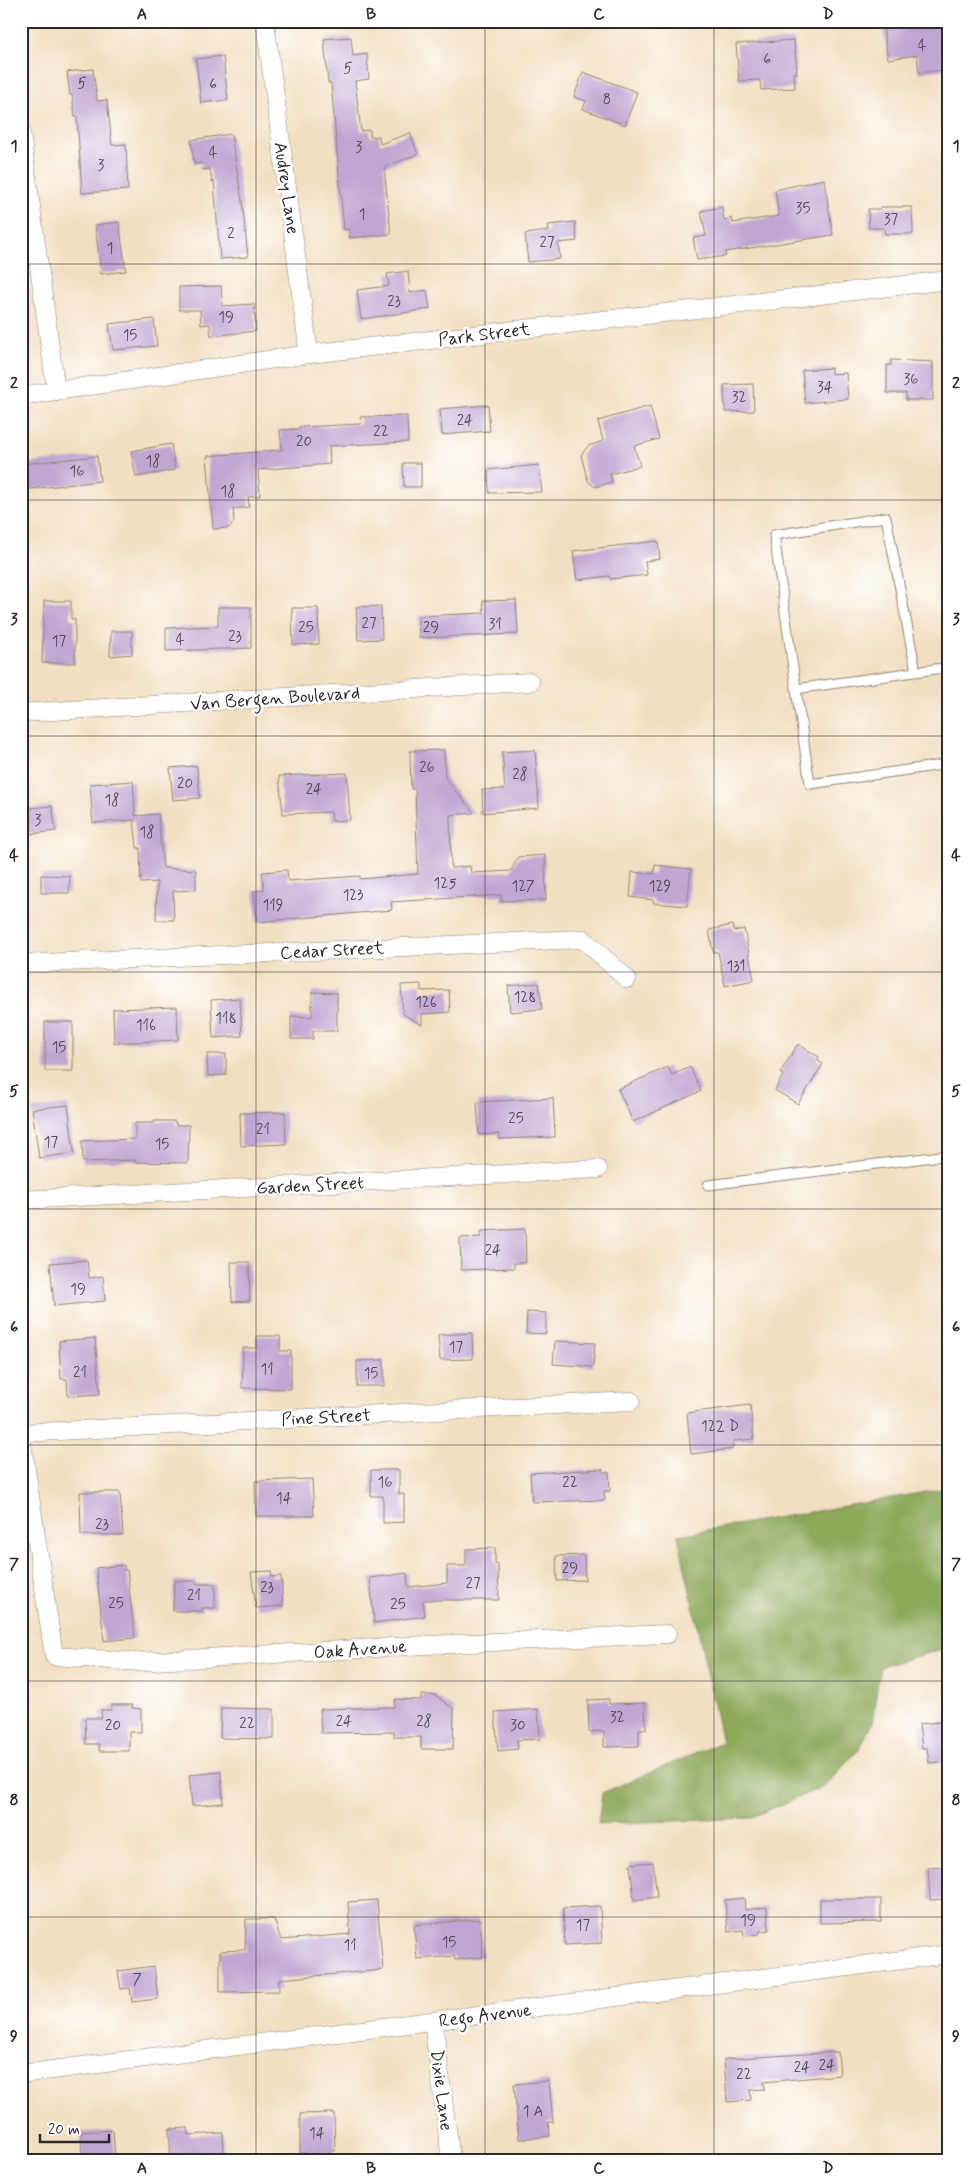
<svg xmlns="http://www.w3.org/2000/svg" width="970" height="2181" font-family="Mynerve,sans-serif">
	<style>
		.forest { fill: #8ea85a; stroke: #5c6a42 }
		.building { fill: #c0a5d2 }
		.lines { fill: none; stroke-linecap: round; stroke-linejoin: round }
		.service-casing { stroke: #8e8576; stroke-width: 11 }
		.minor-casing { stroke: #8e8576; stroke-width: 19 }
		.service { stroke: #fff; stroke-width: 9 }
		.minor { stroke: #fff; stroke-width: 18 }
		.grid { fill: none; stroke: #2b2b2b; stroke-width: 1; stroke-opacity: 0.55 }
		.labels { text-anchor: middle; stroke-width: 5; stroke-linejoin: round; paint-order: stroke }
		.number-label { font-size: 15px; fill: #504a55 }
		.street-label { font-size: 18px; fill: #2b2b2b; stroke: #fff }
		.neatline { fill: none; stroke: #2b2b2b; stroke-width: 2 }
		.grid-label { font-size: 16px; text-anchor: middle; font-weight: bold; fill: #2b2b2b }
	</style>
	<rect width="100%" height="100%" fill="#fff"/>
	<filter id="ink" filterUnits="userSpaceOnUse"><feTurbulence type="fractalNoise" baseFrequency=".02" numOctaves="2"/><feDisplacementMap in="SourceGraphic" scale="10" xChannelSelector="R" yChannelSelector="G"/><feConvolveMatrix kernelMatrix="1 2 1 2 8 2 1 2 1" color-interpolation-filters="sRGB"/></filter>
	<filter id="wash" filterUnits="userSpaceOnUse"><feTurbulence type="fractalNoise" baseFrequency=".0096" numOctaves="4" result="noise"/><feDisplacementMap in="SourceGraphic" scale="20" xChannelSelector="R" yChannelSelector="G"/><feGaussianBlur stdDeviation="1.12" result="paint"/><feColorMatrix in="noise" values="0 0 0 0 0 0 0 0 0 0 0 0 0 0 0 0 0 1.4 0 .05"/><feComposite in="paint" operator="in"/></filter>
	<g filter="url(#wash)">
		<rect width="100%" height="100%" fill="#f2dfc1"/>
		<path class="forest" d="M949,1488V1647L880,1667L872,1723L860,1748L825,1786L750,1818L598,1824L602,1793L722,1742L678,1535Z"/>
		<g id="blocks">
			<g class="building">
				<path d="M931,21H949V69L919,73L917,55L888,59L883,28Z"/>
				<path d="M351,37L353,56L367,54L369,79L355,81L361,131L370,130V137L379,136L380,144L410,133L418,154L384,167L391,234L350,238L349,229L344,230L331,83H328L324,39Z"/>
				<path d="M794,40L797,73H794L795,88L761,90L760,80L739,81L736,44Z"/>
				<path d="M223,56L228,100L201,103L196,59Z"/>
				<path d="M93,69L97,101L107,100L112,145L126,144L128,190L82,193L77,116H75L72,95H70L67,72Z"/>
				<path d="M583,72L637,92L625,125L583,109L586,101L574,97Z"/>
				<path d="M231,134L242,201L248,257L220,259L214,181L212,182L210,169L202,170L201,163L194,164L191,140Z"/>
				<path d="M824,179L833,235L725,252L726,256L697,260L693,238L706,236L701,211L722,207L724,220L732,218L733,223L779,216L775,190Z"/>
				<path d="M880,207H912L913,234H885L884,228H869L868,209H880Z"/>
				<path d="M119,222L126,271L101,274L95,225Z"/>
				<path d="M575,222L577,241L558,243L560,259L528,262L525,234L549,231L548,225Z"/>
				<path d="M408,271L410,293L427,290L430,309L361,319L357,290L389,286L387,274Z"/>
				<path d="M221,286L222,306L254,304L256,331L211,336L210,324L201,325L200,310H179V287Z"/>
				<path d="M154,319L157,346L113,350L109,324Z"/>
				<path d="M891,360L933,362V400H906V393H887V365H891Z"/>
				<path d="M831,368V374L846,373L848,399L805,403L802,370Z"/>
				<path d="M753,384L754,411L725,412L724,385Z"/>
				<path d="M488,405L490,431L442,435L440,409Z"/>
				<path d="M650,406L659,439L634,446L640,466L610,474L612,482L595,487L588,481L581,455L588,446L603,441L598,421Z"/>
				<path d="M407,416L408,442L329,446L330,464L258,470L260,496L248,497L249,507L233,509L234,521L229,528L213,529L207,456L282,450L280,430L300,429L299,427L361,424L360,417Z"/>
				<path d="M171,444L175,470L136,477L131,451Z"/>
				<path d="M97,456L100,481L21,490V464Z"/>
				<path d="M403,463H421V487H404Z"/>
				<path d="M539,465L542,492L489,493L488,470Z"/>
				<path d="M658,541L660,559L645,561L647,575L610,579L609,576L577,580L573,551Z"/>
				<path d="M516,600L518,634L419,638L418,616L484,613L483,601Z"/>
				<path d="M44,601H71V619H75V663H42Z"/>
				<path d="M381,606L382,639L358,640L356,607Z"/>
				<path d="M218,607H251V648L166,651V628L218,626Z"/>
				<path d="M292,608H318L319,644L293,645Z"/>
				<path d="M111,631H132V654L110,656Z"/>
				<path d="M444,750L445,778L474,813L450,815L451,868L470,866L471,873L511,871L518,857L545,855L546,900L501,901V895L391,902L392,910L257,922L254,891L264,890L262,872L287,870L288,881L360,876V879L418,874L415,789H411L410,751Z"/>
				<path d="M535,750L539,808L483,813L482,790L505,789L502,752Z"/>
				<path d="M197,766L200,798L173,800L170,768Z"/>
				<path d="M347,773L350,820L332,821L331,812L283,814L279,776Z"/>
				<path d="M133,781L135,816L158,814L163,868L196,870V890L173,891L174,920H156L157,882L141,883L140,848H137L134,820L93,823L90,784Z"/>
				<path d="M52,806L56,831L21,835V809Z"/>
				<path d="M655,865L691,869L687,906L654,903L653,900L630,897L632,872L654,874Z"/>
				<path d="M41,875L70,876L69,893H41Z"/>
				<path d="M732,925L734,931L744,929L754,980L725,986L718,952H713L709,930Z"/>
				<path d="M539,983L542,1009L510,1012L508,986Z"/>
				<path d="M421,984V991L449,990L450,1012L422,1014V1025L403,1014L401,985Z"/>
				<path d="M312,992L337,993V1031H313V1039H291V1016L312,1017Z"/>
				<path d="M240,998L242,1036L213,1038L211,1000Z"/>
				<path d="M177,1007L178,1040L114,1043L113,1009Z"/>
				<rect x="45" y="1022" width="28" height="49"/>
				<path d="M798,1044L819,1057L817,1060L823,1064L798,1104L775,1090L783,1075L780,1073Z"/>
				<path d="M207,1054H226V1075L208,1076Z"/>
				<path d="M668,1067L672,1075L690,1067L701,1091L633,1122L618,1089Z"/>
				<path d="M553,1098L555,1137L499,1139V1134L479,1135L477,1102Z"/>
				<path d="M68,1105L74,1153L39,1158L32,1109Z"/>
				<path d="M285,1112L286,1144L241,1146L240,1113Z"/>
				<path d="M154,1121H175L176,1125H189L188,1163L135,1162V1160L83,1162L82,1141L135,1139V1123H154Z"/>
				<path d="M525,1229L526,1263H514V1268L461,1270L460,1238L481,1237V1231Z"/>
				<path d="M87,1260L89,1278L103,1276L105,1301L54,1306L50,1263Z"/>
				<path d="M231,1262H249L250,1301L232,1302Z"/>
				<path d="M527,1312L546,1313V1334L526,1333Z"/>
				<path d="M472,1333L473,1359L440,1360L438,1335Z"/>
				<path d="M257,1336H280V1351H291V1389L242,1388L243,1348H257Z"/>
				<path d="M95,1338L100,1394L68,1396L67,1379H61L59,1341Z"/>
				<path d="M555,1341L595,1343L593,1367L553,1364Z"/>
				<path d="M384,1360V1386H357V1361Z"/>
				<path d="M750,1405L754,1439L733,1441V1449L691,1454L687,1413Z"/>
				<path d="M603,1469V1472H609L610,1491H604L605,1500L532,1502L530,1473Z"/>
				<path d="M371,1470H399V1494H404V1522L383,1523V1496H371Z"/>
				<path d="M312,1479L314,1516H256L255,1481Z"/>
				<path d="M80,1492H120L123,1535H81Z"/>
				<path d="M495,1548V1564H498L499,1600H423L425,1616L374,1623L370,1578L407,1573L408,1587L447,1583V1566H466V1549Z"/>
				<path d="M584,1555L585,1580L557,1581L556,1556Z"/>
				<path d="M124,1565V1570H127L135,1638L104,1641L96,1568Z"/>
				<path d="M271,1571L272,1577L281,1576L283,1606L256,1608L251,1572Z"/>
				<path d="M174,1581H196V1584H215V1608H202V1611H173Z"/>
				<path d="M421,1695H435L454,1709L453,1749H421V1737H394V1732L321,1733L320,1709L394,1707L395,1699L421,1700Z"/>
				<path d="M609,1699V1704L645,1703L646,1729H639V1746L604,1747V1731L589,1732L588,1700Z"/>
				<path d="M111,1705H132V1708L141,1709V1732H129V1751H99V1744H86L85,1718H102L101,1710H111Z"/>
				<path d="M221,1708L274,1709V1739L220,1738Z"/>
				<path d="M538,1709L540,1739L517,1740L518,1749L498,1751L495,1712Z"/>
				<path d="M949,1721V1761L929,1763L927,1748H922L919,1724Z"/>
				<path d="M221,1772L223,1803L192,1806L189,1775Z"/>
				<path d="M653,1862L657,1897L634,1900L630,1864Z"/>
				<path d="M949,1866V1899L930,1900L928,1867Z"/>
				<path d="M744,1898L745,1910L767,1907L769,1930L760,1931L759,1934L744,1936L743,1930L728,1932L725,1900Z"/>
				<path d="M820,1899H881V1922L820,1923Z"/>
				<path d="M377,1900L383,1970L279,1979V1991L220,1992V1951L245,1950L246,1919H274L281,1940L350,1934L348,1902Z"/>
				<path d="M600,1906L602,1943L565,1945L563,1908Z"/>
				<path d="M480,1919L483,1957L455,1960L454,1956L417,1959L414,1925Z"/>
				<path d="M154,1966L158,1999L132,2002L130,1988L121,1989L118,1971Z"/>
				<path d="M838,2052L840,2075L764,2082L765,2089L750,2090L751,2100L727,2102L724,2059Z"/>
				<path d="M549,2081L553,2122H548L550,2136L519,2139L514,2084Z"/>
				<path d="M334,2113L335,2151L327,2152L328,2160H306V2153H300V2114Z"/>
				<path d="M188,2128L189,2135L223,2133L224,2160H171L169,2129Z"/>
				<path d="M113,2130L115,2160H82L81,2132Z"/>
			</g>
		</g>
	</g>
	<g filter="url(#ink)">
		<use href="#blocks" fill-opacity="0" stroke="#8e8576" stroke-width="1"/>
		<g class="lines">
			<defs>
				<g id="service">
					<path d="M916,671L886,517L774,535L796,689L949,667"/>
					<path d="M796,689L810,784L949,764"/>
					<path d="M708,1185L949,1155"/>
				</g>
				<g id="minor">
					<path d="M265,21L309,354"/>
					<path d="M21,133L56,391"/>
					<path d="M21,396L309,354L949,280"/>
					<path d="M21,713L530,682"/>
					<path d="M21,964L583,939L627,979"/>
					<path d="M21,1200L598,1169"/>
					<path d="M21,1433L631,1401"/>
					<path d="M21,1436L54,1656L138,1662L426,1645L667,1634"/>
					<path d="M433,2021L451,2160"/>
					<path d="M21,2074L949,1954"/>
				</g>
			</defs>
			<use href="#service" class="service-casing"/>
			<use href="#minor" class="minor-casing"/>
			<use href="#service" class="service"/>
			<use href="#minor" class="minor"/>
		</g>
	</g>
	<path class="grid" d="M256,21V2160M485,21V2160M714,21V2160M21,264H949M21,500H949M21,736H949M21,972H949M21,1209H949M21,1445H949M21,1681H949M21,1917H949"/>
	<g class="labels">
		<g class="number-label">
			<text x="922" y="50">4</text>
			<text x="767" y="64">6</text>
			<text x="348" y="73">5</text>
			<text x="82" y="88">5</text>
			<text x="213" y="89">6</text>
			<text x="607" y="104">8</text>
			<text x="359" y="152">3</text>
			<text x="213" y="157">4</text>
			<text x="101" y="170">3</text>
			<text x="803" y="213">35</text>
			<text x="362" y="219">1</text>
			<text x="891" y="224">37</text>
			<text x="231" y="238">2</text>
			<text x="547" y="247">27</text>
			<text x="110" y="253">1</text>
			<text x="394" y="306">23</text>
			<text x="226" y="322">19</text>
			<text x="130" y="340">15</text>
			<text x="911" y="384">36</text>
			<text x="825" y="392">34</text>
			<text x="739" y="402">32</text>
			<text x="465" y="425">24</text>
			<text x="381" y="436">22</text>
			<text x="304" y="446">20</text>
			<text x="153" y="466">18</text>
			<text x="77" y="476">16</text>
			<text x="228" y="496">18</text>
			<text x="369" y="628">27</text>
			<text x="495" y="629">31</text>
			<text x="306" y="632">25</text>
			<text x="431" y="632">29</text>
			<text x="235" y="641">23</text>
			<text x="180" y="644">4</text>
			<text x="59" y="646">17</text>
			<text x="427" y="772">26</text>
			<text x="520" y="779">28</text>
			<text x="185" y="788">20</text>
			<text x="314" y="794">24</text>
			<text x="112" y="805">18</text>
			<text x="38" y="825">3</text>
			<text x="147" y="837">18</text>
			<text x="445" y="888">125</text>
			<text x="523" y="891">127</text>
			<text x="660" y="891">129</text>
			<text x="353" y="900">123</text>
			<text x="273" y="910">119</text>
			<text x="736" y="971">131</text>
			<text x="525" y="1002">128</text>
			<text x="426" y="1007">126</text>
			<text x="226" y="1023">118</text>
			<text x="146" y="1030">116</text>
			<text x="59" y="1052">15</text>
			<text x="516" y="1123">25</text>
			<text x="263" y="1134">21</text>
			<text x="51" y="1147">17</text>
			<text x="162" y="1149">15</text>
			<text x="493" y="1255">24</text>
			<text x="78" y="1294">19</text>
			<text x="456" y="1352">17</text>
			<text x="267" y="1374">11</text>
			<text x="80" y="1377">21</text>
			<text x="371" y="1378">15</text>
			<text x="720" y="1431">122 D</text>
			<text x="385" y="1487">16</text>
			<text x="570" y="1487">22</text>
			<text x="284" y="1503">14</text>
			<text x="102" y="1529">23</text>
			<text x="570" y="1573">29</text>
			<text x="473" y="1588">27</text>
			<text x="267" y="1592">23</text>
			<text x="194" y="1600">21</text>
			<text x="116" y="1608">25</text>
			<text x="398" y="1609">25</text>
			<text x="617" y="1722">32</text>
			<text x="344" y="1726">24</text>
			<text x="424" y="1726">28</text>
			<text x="247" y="1728">22</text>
			<text x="113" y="1730">20</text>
			<text x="518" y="1730">30</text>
			<text x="748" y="1925">19</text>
			<text x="583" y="1930">17</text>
			<text x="449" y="1947">15</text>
			<text x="350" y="1950">11</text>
			<text x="137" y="1984">7</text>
			<text x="827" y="2070">24</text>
			<text x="802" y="2072">24</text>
			<text x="744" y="2079">22</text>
			<text x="533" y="2116">1 A</text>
			<text x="317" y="2138">14</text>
		</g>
		<g class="street-label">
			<text transform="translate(287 188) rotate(82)" y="6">Audrey Lane</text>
			<text transform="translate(484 334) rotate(-7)" y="6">Park Street</text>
			<text transform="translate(275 698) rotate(-4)" y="6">Van Bergen Boulevard</text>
			<text transform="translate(332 950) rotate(-3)" y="6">Cedar Street</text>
			<text transform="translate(310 1185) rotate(-3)" y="6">Garden Street</text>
			<text transform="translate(326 1417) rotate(-3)" y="6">Pine Street</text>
			<text transform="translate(360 1649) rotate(-4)" y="6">Oak Avenue</text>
			<text transform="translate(485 2015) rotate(-7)" y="6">Rego Avenue</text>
			<text transform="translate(442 2090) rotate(83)" y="6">Dixie Lane</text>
		</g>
	</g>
	<rect width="970" height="2181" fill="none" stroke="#fff" stroke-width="55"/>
	<path d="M40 2134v8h69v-8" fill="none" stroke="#2b2b2b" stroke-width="2.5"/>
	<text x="48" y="2134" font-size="15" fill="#2b2b2b" stroke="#ffffff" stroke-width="4" paint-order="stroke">20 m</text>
	<rect x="28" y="28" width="914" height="2126" class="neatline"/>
	<g class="grid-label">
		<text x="142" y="19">A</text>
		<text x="371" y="19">B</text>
		<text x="599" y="19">C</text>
		<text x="828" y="19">D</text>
		<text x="14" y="151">1</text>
		<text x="956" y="151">1</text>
		<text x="14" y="388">2</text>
		<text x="956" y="388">2</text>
		<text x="14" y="624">3</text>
		<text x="956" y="624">3</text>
		<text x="14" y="860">4</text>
		<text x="956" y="860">4</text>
		<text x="14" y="1096">5</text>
		<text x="956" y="1096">5</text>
		<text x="14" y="1332">6</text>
		<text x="956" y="1332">6</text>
		<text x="14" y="1569">7</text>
		<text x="956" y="1569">7</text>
		<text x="14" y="1805">8</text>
		<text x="956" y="1805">8</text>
		<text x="14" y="2041">9</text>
		<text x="956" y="2041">9</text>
		<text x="142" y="2173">A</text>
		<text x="371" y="2173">B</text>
		<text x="599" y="2173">C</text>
		<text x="828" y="2173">D</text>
	</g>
</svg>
